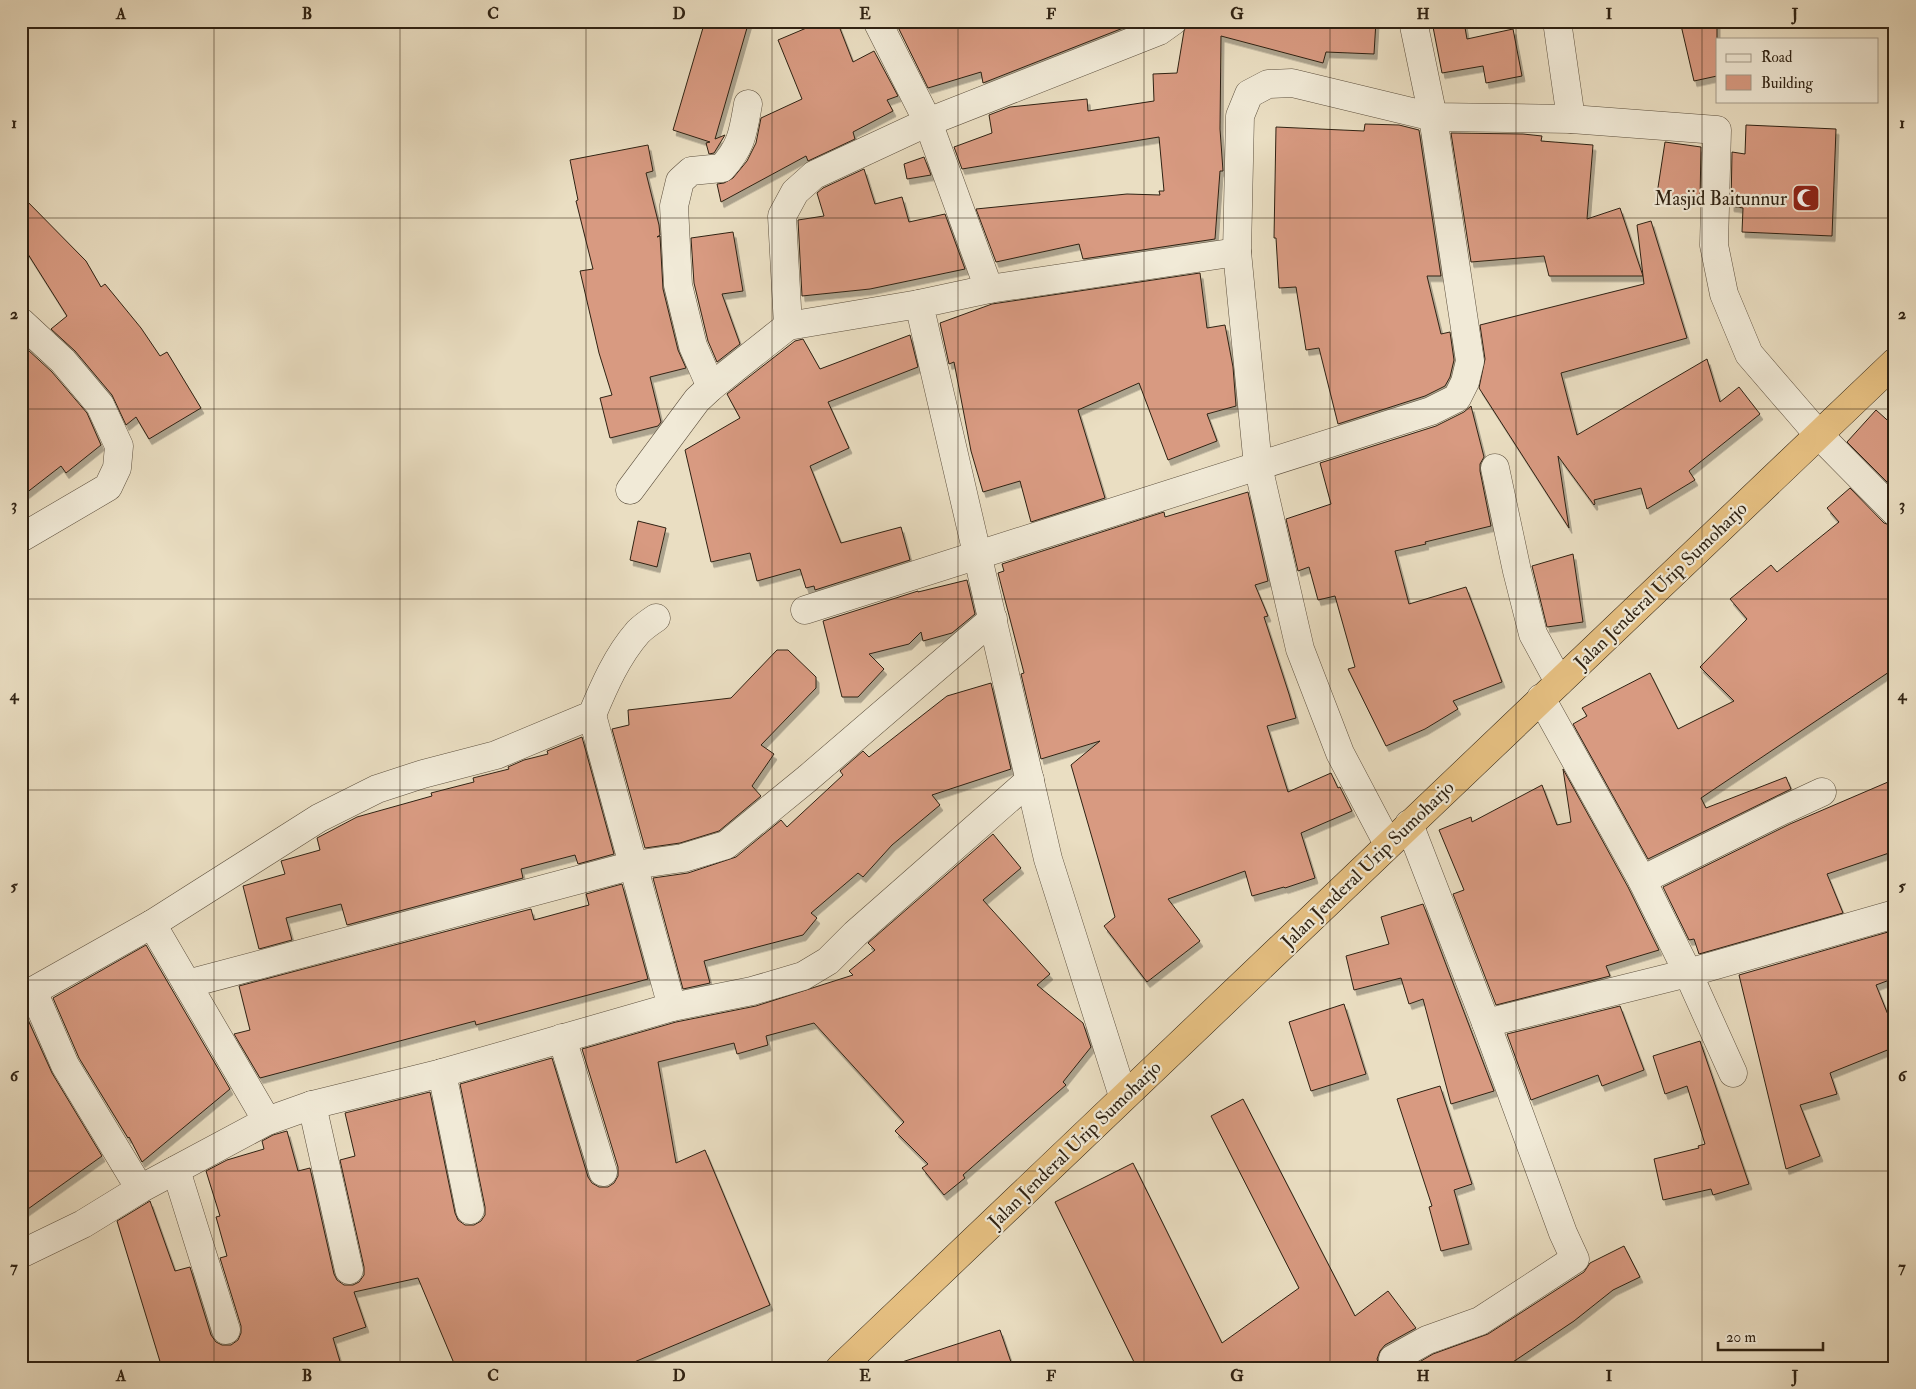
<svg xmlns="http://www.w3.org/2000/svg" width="1916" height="1389" font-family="'IM FELL Double Pica',serif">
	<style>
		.building { fill: #d89a81; stroke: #2f2213; filter: url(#shadow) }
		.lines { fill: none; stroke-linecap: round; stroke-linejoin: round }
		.minor-casing { stroke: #5e513f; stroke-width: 29 }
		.highway-casing { stroke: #2f2213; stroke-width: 29 }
		.minor { stroke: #f1ead7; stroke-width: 28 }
		.highway { stroke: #e5bf81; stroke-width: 28 }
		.grid { fill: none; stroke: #2f2213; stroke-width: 1; stroke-opacity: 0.55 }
		.labels { text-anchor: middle; stroke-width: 4.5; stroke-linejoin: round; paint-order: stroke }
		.poi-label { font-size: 19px; fill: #2f2213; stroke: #f1ead7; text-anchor: end }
		.street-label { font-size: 19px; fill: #2f2213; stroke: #f1ead7 }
		.neatline { fill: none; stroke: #2f2213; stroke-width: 2 }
		.grid-label { font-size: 16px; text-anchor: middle; font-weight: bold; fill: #2f2213 }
	</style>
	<defs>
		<filter id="shadow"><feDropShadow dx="3" dy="5.5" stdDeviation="0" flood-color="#0004"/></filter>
	</defs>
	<rect width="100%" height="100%" fill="#eadec2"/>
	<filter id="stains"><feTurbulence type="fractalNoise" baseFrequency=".004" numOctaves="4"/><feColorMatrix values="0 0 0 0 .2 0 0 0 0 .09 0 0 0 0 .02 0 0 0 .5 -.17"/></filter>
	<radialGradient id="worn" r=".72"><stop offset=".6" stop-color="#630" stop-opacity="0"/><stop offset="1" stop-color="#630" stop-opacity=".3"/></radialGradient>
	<g class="building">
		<path d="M705,21H749L715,139L725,135L714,153L709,154L706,143L710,142L673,130Z"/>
		<path d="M823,21H837L853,62L874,51L898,96L887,100L893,111L853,132L855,139L808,161L806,156L721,202L717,184L724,183L733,178L747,161L756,143L761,118L802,99L778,40Z"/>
		<path d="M895,21H1141L983,83L981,72L928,88Z"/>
		<path d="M1188,21H1376L1374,54L1326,52L1323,63L1221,36L1220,129L1223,171H1220L1215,239L1083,259L1079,244L996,262L976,209L1127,194L1160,195L1159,191H1164L1159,137L962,169L954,147L992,133L989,115L1010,107L1087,99L1088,111L1154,101L1153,74L1177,73L1184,31Z"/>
		<path d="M1680,21H1717V76L1694,81Z"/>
		<path d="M1464,22L1467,39L1513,29L1522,76L1486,83L1483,66L1442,73L1433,27Z"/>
		<path d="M1365,124L1399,125L1419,130L1441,276H1427L1441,334L1450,332L1454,360L1450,377L1445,386L1425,396L1338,424L1319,348L1306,350L1296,287L1279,288L1276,238H1274L1276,127L1364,131Z"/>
		<path d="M1746,125L1836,129L1832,236L1742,232L1743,208L1731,206L1732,152L1745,154Z"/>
		<path d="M1451,133L1523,134L1542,136L1541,141L1593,145L1587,219L1620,208L1643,276H1549L1544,256L1471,262Z"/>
		<path d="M1665,142L1701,147L1700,200L1657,194Z"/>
		<path d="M648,145L653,171L646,173L659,225L660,235L657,237L660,236L663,289L678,350L686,368L650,377L661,422L658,426L610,438L600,398L612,395L599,353L580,271L593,269L576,201L578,200L570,160Z"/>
		<path d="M924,157L931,175L907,179L904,164Z"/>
		<path d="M864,169L875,204L902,197L909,222L945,214L965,269L870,289L802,296L798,220L824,216L817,193L823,188Z"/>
		<path d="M21,195L86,261L101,287L105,284L141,328L160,356L167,352L201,408L149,439L136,417L126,425L112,395L75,351L51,329L67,316L21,243Z"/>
		<path d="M1651,221L1687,338L1561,373L1577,435L1707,359L1720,402L1739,387L1760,414L1689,471L1695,480L1647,509L1641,488L1594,500L1595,504L1594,505L1558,456L1569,528L1479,388L1485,359L1480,325L1644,284L1637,225Z"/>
		<path d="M733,232L743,291L722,294L740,344L717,362L708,341L694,283L691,238Z"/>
		<path d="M1200,273L1207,328L1225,325L1233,367L1236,406L1207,414L1217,441L1168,460L1139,383L1078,410L1105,498L1031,522L1020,481L983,492L971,451L954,362L949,364L940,323L992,304Z"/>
		<path d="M910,335L918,367L828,402L849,448L810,466L841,543L901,527L910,560L815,590L814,586L806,588L800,569L757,581L750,553L711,562L685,450L740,418L727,394L795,341L803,339L820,369Z"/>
		<path d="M27,349L52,372L87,413L101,445L66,473L61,466L21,497V354Z"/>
		<path d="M1471,406L1484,457L1480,464V471L1491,526L1425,542L1426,544L1395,551L1409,604L1466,587L1502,682L1453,701L1458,709L1425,729L1386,746L1348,669L1355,667L1335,596L1318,600L1309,567L1298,571L1286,519L1331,504L1320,463L1436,426L1464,412Z"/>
		<path d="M1876,410L1895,427V490L1847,442Z"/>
		<path d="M1850,488L1884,523L1895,527V668L1701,798L1706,808L1786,777L1791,789L1648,859L1573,724L1587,716L1582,708L1650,673L1678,729L1734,701L1700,667L1747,619L1730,599L1771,565L1777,572L1839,522L1827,508Z"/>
		<path d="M1248,492L1268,581L1255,585L1268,616L1264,617L1289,694L1296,718L1267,726L1288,792L1331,773L1338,788L1340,787L1352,811L1301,833L1315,878L1285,888L1284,887L1252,896L1245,871L1168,899L1200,941L1147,982L1104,926L1115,917L1071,765L1100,741L1041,759L1021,674L1024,673L998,573L1004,571L1002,564L1164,512L1165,517Z"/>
		<path d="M638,521L666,528L657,567L630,560Z"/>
		<path d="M1573,554L1583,622L1547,627L1532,566Z"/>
		<path d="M967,580L975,614L952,633L923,641L921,632L909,644L869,654L884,669L858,697H842L823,621L918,591V592Z"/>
		<path d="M777,650H788L816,677V688L761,745L774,754L752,786L761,796L719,831L680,843L645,848L612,729L629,725L628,710L731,698Z"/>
		<path d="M991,683L1011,769L932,795L940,805L892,845L863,877L858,873L811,913L817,918L803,935L704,961L710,983L683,989L653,878L688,873L736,857L781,820L787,827L843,775L840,771L863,751L869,757L947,696Z"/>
		<path d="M582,737L614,854L578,864L575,855L521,869L523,878L347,925L341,904L286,918L292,940L259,949L243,886L285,874L281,861L320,850L317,838L357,817L432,796L431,793L474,782L473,778L509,769L508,767L524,760L548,754L547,751Z"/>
		<path d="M1563,769L1628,887L1659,950L1606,966L1610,976L1496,1005L1453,894L1464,890L1439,830L1471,817L1472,822L1542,785L1557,825L1571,822Z"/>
		<path d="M1895,779V851L1827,874L1843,913L1699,954L1694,939L1689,940L1663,887L1790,824Z"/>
		<path d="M993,834L1021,868L983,900L1050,974L1037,985L1083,1023L1091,1047L1063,1082L1066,1085L963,1175L965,1178L944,1195L922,1168L928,1164L895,1131L904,1122L814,1023L766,1036L768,1045L737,1054L734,1043L658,1062L676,1163L705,1150L770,1305L620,1368H456L418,1278L354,1292L366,1327L333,1338L342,1368H162L117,1221L150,1201L175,1271L190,1267L211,1335L216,1342L222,1345H231L238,1340L241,1333V1326L220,1258L227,1256L216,1217L220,1216L206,1171L227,1160L264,1149L262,1141L273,1135L287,1131L298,1171L310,1168L334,1274L337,1280L344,1285H353L359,1282L364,1275V1267L340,1160L355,1156L345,1113L430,1092L455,1213L458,1220L465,1225H474L481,1221L485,1215V1207L460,1084L552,1058L588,1177L592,1183L599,1187H608L614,1183L618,1176V1167L582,1049L676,1022L756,1006L853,975L849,971L875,950L868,943Z"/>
		<path d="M622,884L648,979L476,1025L475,1021L260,1078L234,1034L250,1030L239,986L531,909L534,920L589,905L586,894Z"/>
		<path d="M1423,904L1494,1091L1451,1104L1423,999L1409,1004L1401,978L1354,990L1346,956L1389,944L1381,917Z"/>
		<path d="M1895,930V978L1876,985L1895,1032V1047L1830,1073L1837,1094L1800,1105L1820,1156L1786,1169L1739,975Z"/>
		<path d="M146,945L230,1089L142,1162L129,1137L128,1138L79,1058L53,998Z"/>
		<path d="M1344,1004L1366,1074L1311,1091L1289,1022Z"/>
		<path d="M1620,1006L1644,1070L1602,1086L1598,1075L1531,1100L1507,1034Z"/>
		<path d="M24,1011L52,1073L102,1156L21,1214V1012Z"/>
		<path d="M1700,1041L1749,1184L1713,1195L1711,1189L1663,1200L1654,1159L1699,1148L1698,1146L1705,1144L1687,1086L1665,1094L1653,1056Z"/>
		<path d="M1440,1086L1472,1184L1454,1190L1469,1244L1441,1251L1429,1207L1432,1206L1397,1099Z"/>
		<path d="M1243,1099L1355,1316L1388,1291L1416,1328L1385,1345L1380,1351L1377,1359L1380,1368H1137L1055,1202L1133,1163L1222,1343L1299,1288L1211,1116Z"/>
		<path d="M1624,1246L1640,1277L1613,1290L1574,1321L1504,1368H1409L1433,1354L1488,1334L1584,1272L1590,1263Z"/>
		<path d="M1000,1330L1013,1368H903L902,1362Z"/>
	</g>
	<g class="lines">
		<defs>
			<g id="minor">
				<path d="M877,21L928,122L989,289L919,304L1048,859L1123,1096"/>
				<path d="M1557,21L1571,119"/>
				<path d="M989,289L1237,252"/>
				<path d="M21,322L63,361L100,405L119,446L117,468L108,487L21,538"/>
				<path d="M788,326L782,216L795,192L814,175L928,122L1159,31L1173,21"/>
				<path d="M711,387L693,346L678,285L674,206L680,181L691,171L722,168C742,146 743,132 748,104"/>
				<path d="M1495,468L1517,571L1533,634L1559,682"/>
				<path d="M630,490L697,400L711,387L788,326L919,304"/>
				<path d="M805,610L1431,411L1457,398L1465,382L1470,361L1433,117L1413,21"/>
				<path d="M1541,698L1642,880L1688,973L1733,1073"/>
				<path d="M592,715L672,1007"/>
				<path d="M1388,844L1340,753L1300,649L1258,466L1237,252L1240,116L1249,94L1268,84L1292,83L1433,117L1571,119L1717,130L1714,245L1724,294L1749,354L1818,434L1895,512"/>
				<path d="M1642,880L1783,810L1822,792"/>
				<path d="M152,924L267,1121"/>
				<path d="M187,984L634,865L683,858L726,845L808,778L993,619"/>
				<path d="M33,991L65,1065L140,1189"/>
				<path d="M21,995L33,991L152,924L319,818L377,789L423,774L496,755L592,715C604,686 617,656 638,632C643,627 650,622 656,618"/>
				<path d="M1486,1023L1688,973L1895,914"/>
				<path d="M562,1038L603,1172"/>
				<path d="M442,1073L470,1210"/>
				<path d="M312,1105L349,1270"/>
				<path d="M176,1170L226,1330"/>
				<path d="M21,1254L83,1224L140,1189L267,1121L312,1105L442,1073L672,1007L752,991L803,976L828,961L855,934L1030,780"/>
				<path d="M1393,1359L1427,1340L1480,1321L1575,1259L1563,1233L1486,1023L1409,824"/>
			</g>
			<path id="highway" d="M840,1368L1895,362"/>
		</defs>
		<use href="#minor" class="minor-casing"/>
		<use href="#highway" class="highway-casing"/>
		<use href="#minor" class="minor"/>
		<use href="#highway" class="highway"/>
	</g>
	<path class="grid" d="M214,21V1368M400,21V1368M586,21V1368M772,21V1368M958,21V1368M1144,21V1368M1330,21V1368M1516,21V1368M1702,21V1368M21,218H1895M21,409H1895M21,599H1895M21,790H1895M21,980H1895M21,1171H1895"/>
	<defs>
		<symbol id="mosque-square" viewBox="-11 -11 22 22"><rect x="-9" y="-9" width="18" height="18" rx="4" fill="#8f2418" stroke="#f1ead7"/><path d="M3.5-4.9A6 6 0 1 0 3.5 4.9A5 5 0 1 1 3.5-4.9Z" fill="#fff"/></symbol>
	</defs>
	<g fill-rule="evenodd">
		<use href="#mosque-square" x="1790" y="182" width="32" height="32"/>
	</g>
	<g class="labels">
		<g class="poi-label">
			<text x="1787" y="205">Masjid Baitunnur</text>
		</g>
		<g class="street-label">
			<text transform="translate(1660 585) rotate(-44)" y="7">Jalan Jenderal Urip Sumoharjo</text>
			<text transform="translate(1367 864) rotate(-44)" y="7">Jalan Jenderal Urip Sumoharjo</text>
			<text transform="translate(1074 1144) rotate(-44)" y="7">Jalan Jenderal Urip Sumoharjo</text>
		</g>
	</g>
	<rect width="1916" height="1389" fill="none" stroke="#eadec2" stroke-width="55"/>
	<rect x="1716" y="38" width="162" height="65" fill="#f1ead7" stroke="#a39a89"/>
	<rect x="1726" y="54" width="25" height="8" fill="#f1ead7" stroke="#a39a89"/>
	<text x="1761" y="62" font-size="15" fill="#2f2213">Road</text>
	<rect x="1726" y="75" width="25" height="15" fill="#d89a81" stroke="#a39a89"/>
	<text x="1761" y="88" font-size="15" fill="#2f2213">Building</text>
	<path d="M1718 1342v8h105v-8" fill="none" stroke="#2f2213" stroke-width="2.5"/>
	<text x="1726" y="1342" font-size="15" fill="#2f2213" stroke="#f1ead7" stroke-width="4" paint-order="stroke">20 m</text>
	<rect x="28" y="28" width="1860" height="1334" class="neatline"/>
	<g class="grid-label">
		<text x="121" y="19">A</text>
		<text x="307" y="19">B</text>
		<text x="493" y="19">C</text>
		<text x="679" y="19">D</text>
		<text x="865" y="19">E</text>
		<text x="1051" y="19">F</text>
		<text x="1237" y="19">G</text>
		<text x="1423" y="19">H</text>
		<text x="1609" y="19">I</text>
		<text x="1795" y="19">J</text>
		<text x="14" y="128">1</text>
		<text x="1902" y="128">1</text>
		<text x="14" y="319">2</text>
		<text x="1902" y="319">2</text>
		<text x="14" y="510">3</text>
		<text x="1902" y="510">3</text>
		<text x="14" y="700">4</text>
		<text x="1902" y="700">4</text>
		<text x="14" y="891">5</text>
		<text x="1902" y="891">5</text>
		<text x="14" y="1081">6</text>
		<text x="1902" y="1081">6</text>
		<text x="14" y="1272">7</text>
		<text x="1902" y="1272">7</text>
		<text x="121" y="1381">A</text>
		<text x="307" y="1381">B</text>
		<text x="493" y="1381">C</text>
		<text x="679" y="1381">D</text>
		<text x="865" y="1381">E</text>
		<text x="1051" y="1381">F</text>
		<text x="1237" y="1381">G</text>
		<text x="1423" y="1381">H</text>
		<text x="1609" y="1381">I</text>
		<text x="1795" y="1381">J</text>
	</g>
	<rect width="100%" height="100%" filter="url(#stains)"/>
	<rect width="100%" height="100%" fill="url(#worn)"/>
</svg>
